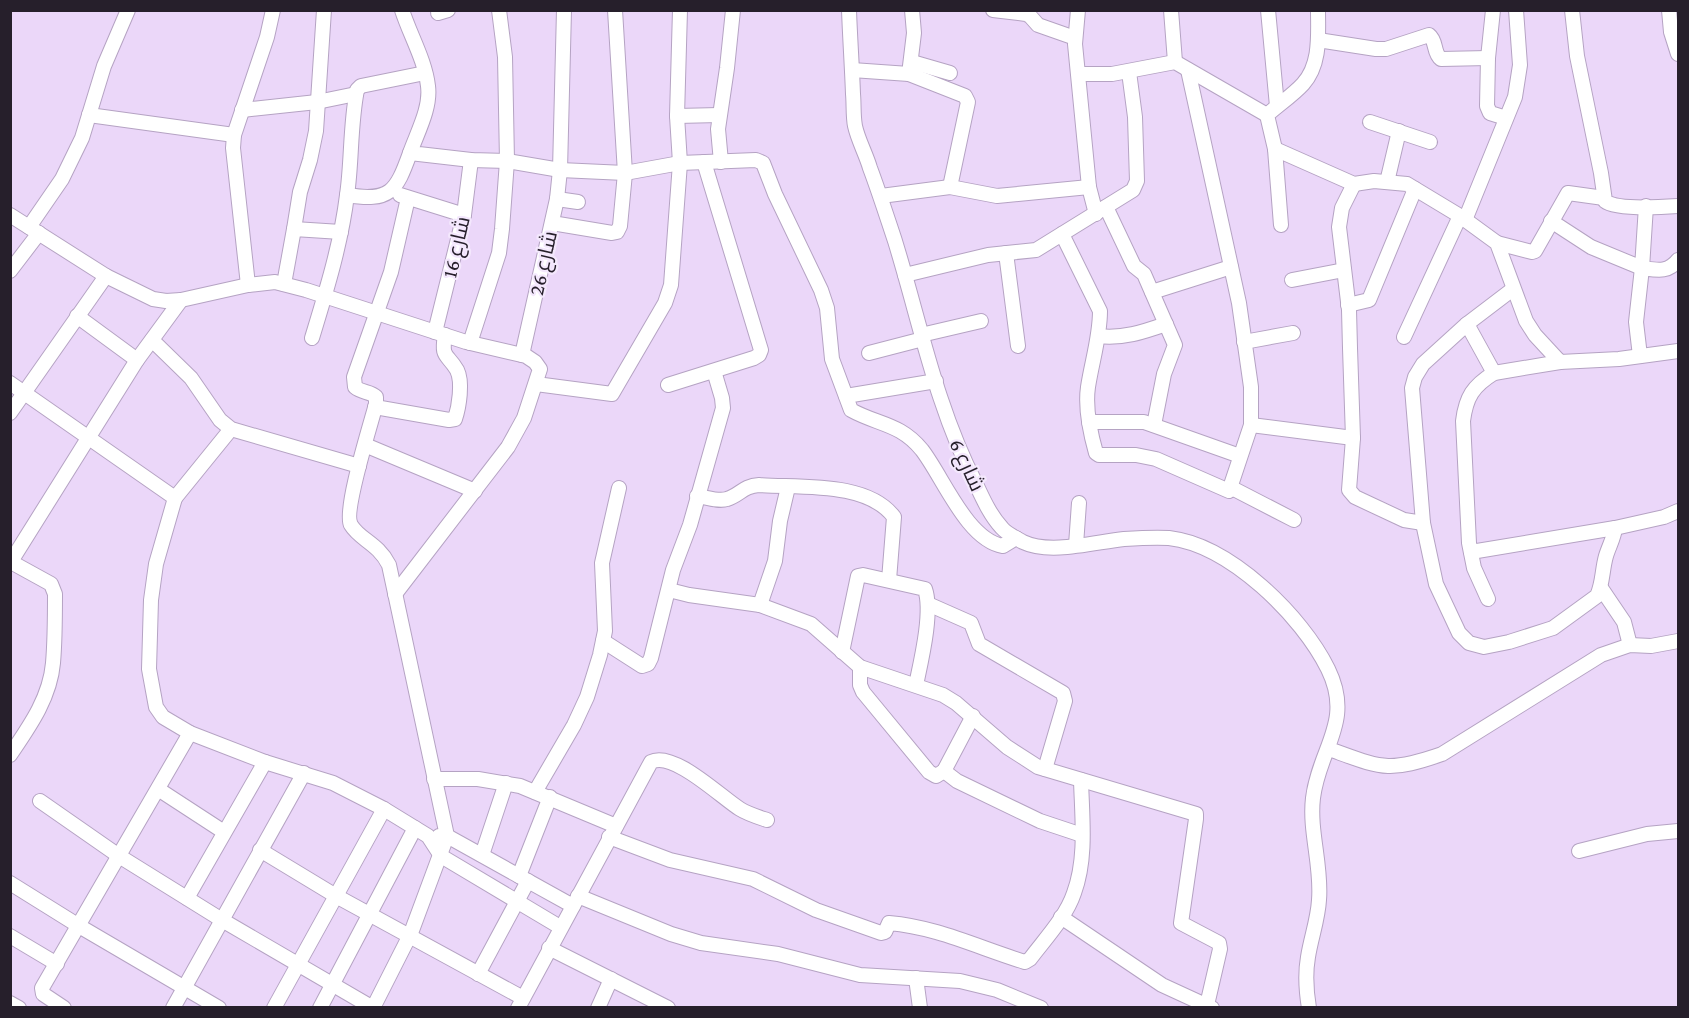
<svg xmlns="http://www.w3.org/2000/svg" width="1689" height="1018" font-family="'Crimson Pro',Cairo,serif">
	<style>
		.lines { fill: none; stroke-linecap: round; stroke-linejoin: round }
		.street-casing { stroke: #b5a3c3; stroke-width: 16 }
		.street { stroke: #fff; stroke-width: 14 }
		.labels { text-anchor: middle; stroke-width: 4.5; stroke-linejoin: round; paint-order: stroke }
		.street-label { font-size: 21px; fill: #261f2b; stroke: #f4e8fd }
	</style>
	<rect width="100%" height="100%" fill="#ebd7f9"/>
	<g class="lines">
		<defs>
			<g id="street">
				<path d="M402,10C410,35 425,60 428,86C431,108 417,133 410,153L471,160L507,161L560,170L625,173L680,163L756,160L763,163L775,194L821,290L827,308L832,359L851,410C878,425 900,423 922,450C943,477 967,540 1003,546L1016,538"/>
				<path d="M849,10C850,38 852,66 853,94C854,104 853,116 855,126C858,140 866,154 870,168C879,192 887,217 895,241C920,322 936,407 976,484C983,499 990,515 1002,528C1007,534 1016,538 1023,542C1050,555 1095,542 1124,539C1139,538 1155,537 1169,538C1230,545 1302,616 1328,669C1354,722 1319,748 1313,798C1309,831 1322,866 1319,900C1318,919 1311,938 1308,957C1305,974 1306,990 1309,1008"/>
				<path d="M993,10L1026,14L1030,16L1038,25L1075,38"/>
				<path d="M1078,10L1075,44L1089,187L1096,214"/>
				<path d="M1171,10L1175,62"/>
				<path d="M1268,10L1277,106"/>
				<path d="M1493,10L1488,58L1487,106L1490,113L1506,118"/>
				<path d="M1572,10L1577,56L1601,173L1605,201C1616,210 1663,207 1678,206"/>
				<path d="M1669,10L1671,32L1678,54"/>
				<path d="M438,13L448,10"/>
				<path d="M1318,40L1376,49H1386L1429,35C1437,41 1433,53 1441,59L1488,58"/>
				<path d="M912,62L950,73"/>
				<path d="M852,70L909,74L965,96L968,102L950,187"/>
				<path d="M909,74L914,33L912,10"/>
				<path d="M1079,74H1112L1175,62L1267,115"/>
				<path d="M242,110L317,102L356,94"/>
				<path d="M89,115L234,135"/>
				<path d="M677,116L719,115"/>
				<path d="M1370,122L1430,142"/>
				<path d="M1275,149L1354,184L1374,181L1407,184L1460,216L1497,243L1526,321L1535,335L1560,362L1619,359L1678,351"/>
				<path d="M721,162L718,129L727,68L733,10"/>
				<path d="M1387,182L1399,131"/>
				<path d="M1354,184L1342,208L1339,227L1349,310L1350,348L1353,438L1349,490L1355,497L1404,520L1423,523"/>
				<path d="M347,195C390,202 396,192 410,153"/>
				<path d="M400,195L464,215"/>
				<path d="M881,196L950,187L997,196L1089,187"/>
				<path d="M557,199L578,202"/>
				<path d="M1106,207L1134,266L1144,274L1175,345L1164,374L1154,425"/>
				<path d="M10,215L106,276L153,299L166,301L181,300L248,285L275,282L306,290L466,342L526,356L535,362L540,369L524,418L508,447L395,594"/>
				<path d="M1465,220L1515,97L1520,65L1516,10"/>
				<path d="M1551,221L1591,247L1642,268L1646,206"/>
				<path d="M552,223L612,233L617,232L620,226L625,173L615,10"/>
				<path d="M1281,225L1275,149L1267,115C1278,105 1293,95 1303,84C1321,64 1318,35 1318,10"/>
				<path d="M29,227L62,179L82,138L104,66L128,10"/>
				<path d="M294,229L300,192L310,160L316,131L324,10"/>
				<path d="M1062,234L1100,311C1100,337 1092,361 1088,387C1085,408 1090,432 1096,453L1099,455H1136L1156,459L1229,491L1251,425V387L1239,303L1188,70"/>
				<path d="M1497,243L1532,252L1535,251L1568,193L1604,198"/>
				<path d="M1006,253L1018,346"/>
				<path d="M10,271L39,233"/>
				<path d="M905,275L988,255L1036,250L1133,190L1137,181L1135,117L1129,72"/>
				<path d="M1292,280L1344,270"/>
				<path d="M284,284L294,229L341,232"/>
				<path d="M248,285L233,148L234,135L267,37L273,10"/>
				<path d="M1513,289L1467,324L1423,364L1415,377L1412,388L1423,523L1436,584L1459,633L1469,643L1484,647L1509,642L1553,628L1597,596C1603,583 1602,570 1606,556C1609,546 1614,538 1615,528"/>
				<path d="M1152,292L1231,267"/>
				<path d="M1348,305L1369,300L1415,189"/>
				<path d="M77,316L137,360"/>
				<path d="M1467,324L1494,373"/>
				<path d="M435,332L464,215L471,160"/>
				<path d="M921,335L981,321"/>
				<path d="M1098,336C1123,339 1143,332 1166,324"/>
				<path d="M1404,337L1460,216"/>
				<path d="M312,338C326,292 341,244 347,195C352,161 350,125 357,90L361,86L425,73"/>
				<path d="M152,340L191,378L220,420L231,429L359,466"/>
				<path d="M1244,342L1293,333"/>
				<path d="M470,343L499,253L502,229L507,161L505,57L499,10"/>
				<path d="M869,353L923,339"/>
				<path d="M522,355L557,199L560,170L564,10"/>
				<path d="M1640,356L1636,322L1642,268C1657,270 1668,273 1678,260"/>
				<path d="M10,383L175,498L156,564L151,600L149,669L156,707L163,717L190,733L265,762L333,783L384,809L428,836L441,856L560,927"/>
				<path d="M536,384L612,394L665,303L671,285L680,163L677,116L680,10"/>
				<path d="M668,385L754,358L759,355L761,350L704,162"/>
				<path d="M846,396L936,381"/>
				<path d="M375,407L449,420L455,419C459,407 463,382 457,370C447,353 441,359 445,335"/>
				<path d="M10,413L106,276"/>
				<path d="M1089,422H1144L1240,456"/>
				<path d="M1251,425L1353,438"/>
				<path d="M365,445L475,491"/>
				<path d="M1230,487L1294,520"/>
				<path d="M697,496C706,497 718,502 727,499C740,495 743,486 759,485C799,488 867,481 894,517L889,580"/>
				<path d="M175,498L231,429"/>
				<path d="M1076,545L1079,503"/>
				<path d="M1471,552L1615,528L1664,517L1678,511"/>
				<path d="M10,563L137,360L181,300"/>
				<path d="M1601,588L1624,622L1630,645"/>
				<path d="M669,590L689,595L760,605L811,624L860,667L943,695L956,703L1007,747L1038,767L1196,814V819L1181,923L1219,943L1220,949L1207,1005"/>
				<path d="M1488,599L1474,568L1469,543L1463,421C1466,397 1473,386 1494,373L1560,362"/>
				<path d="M928,604L971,623L979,644L1063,693L1065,701L1045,769"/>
				<path d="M760,605L775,561L780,521L788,487"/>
				<path d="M603,641L642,666L648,664L651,658L673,570L690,525L723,408L722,398L714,371"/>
				<path d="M842,652L858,576L863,575L925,589C933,612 921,661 916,685"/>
				<path d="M860,667V685L863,692L929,772L936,776L944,771"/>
				<path d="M973,716L944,771L957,781L1040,821L1082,835"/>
				<path d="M1329,749C1382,768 1387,773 1442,754L1601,655L1630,645L1651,646L1678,641"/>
				<path d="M10,755C29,727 50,698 53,663C55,640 55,617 55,594L51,584L11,562"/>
				<path d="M434,779H478L520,786L616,826"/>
				<path d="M158,789L224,832"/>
				<path d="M535,792L574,725L587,697L600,655L605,631L602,563L619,488"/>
				<path d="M40,801L119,856L222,920L373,1008"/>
				<path d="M439,836H447L573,906"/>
				<path d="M609,837L670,860L753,879L816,910L881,933L885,932L889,923C937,927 979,948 1025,962L1030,959C1045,939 1066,917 1074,893C1087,858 1082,817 1081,780"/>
				<path d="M260,850L336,896L523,998"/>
				<path d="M1579,851L1647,834L1678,831"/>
				<path d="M482,855L506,783"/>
				<path d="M519,876L550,797"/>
				<path d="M10,883L79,926L219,1008"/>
				<path d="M578,896L671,934L701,943L778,954L860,975L960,981L997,990L1041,1008"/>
				<path d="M187,898L265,762"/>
				<path d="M1061,917L1162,985L1212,1008"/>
				<path d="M10,936L57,964"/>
				<path d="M549,948L668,1008"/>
				<path d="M478,974L528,881"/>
				<path d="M916,978L920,1008"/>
				<path d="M10,1003L19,1008"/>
				<path d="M64,1008L43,994L42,988L190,733"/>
				<path d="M173,1008L304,773"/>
				<path d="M274,1008L384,809"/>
				<path d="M320,1008L415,828"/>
				<path d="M373,1008L411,933L447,836L389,565C378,543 360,540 351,525C343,512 371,423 376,404V397C370,391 362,393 355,387L354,377L391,272L408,198"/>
				<path d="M518,1008L651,762C673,750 722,798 740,809C748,814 758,817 767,820"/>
				<path d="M598,1008L611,979"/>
			</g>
		</defs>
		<use href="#street" class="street-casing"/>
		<use href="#street" class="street"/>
	</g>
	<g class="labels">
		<g class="street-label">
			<text transform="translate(456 247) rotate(-77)" y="7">شارع 16</text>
			<text transform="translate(543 263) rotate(-77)" y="7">شارع 26</text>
			<text transform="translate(967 465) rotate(65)" y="7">شارع 6</text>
		</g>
	</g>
	<rect width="1689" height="1018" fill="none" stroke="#261f2b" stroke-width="24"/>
</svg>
